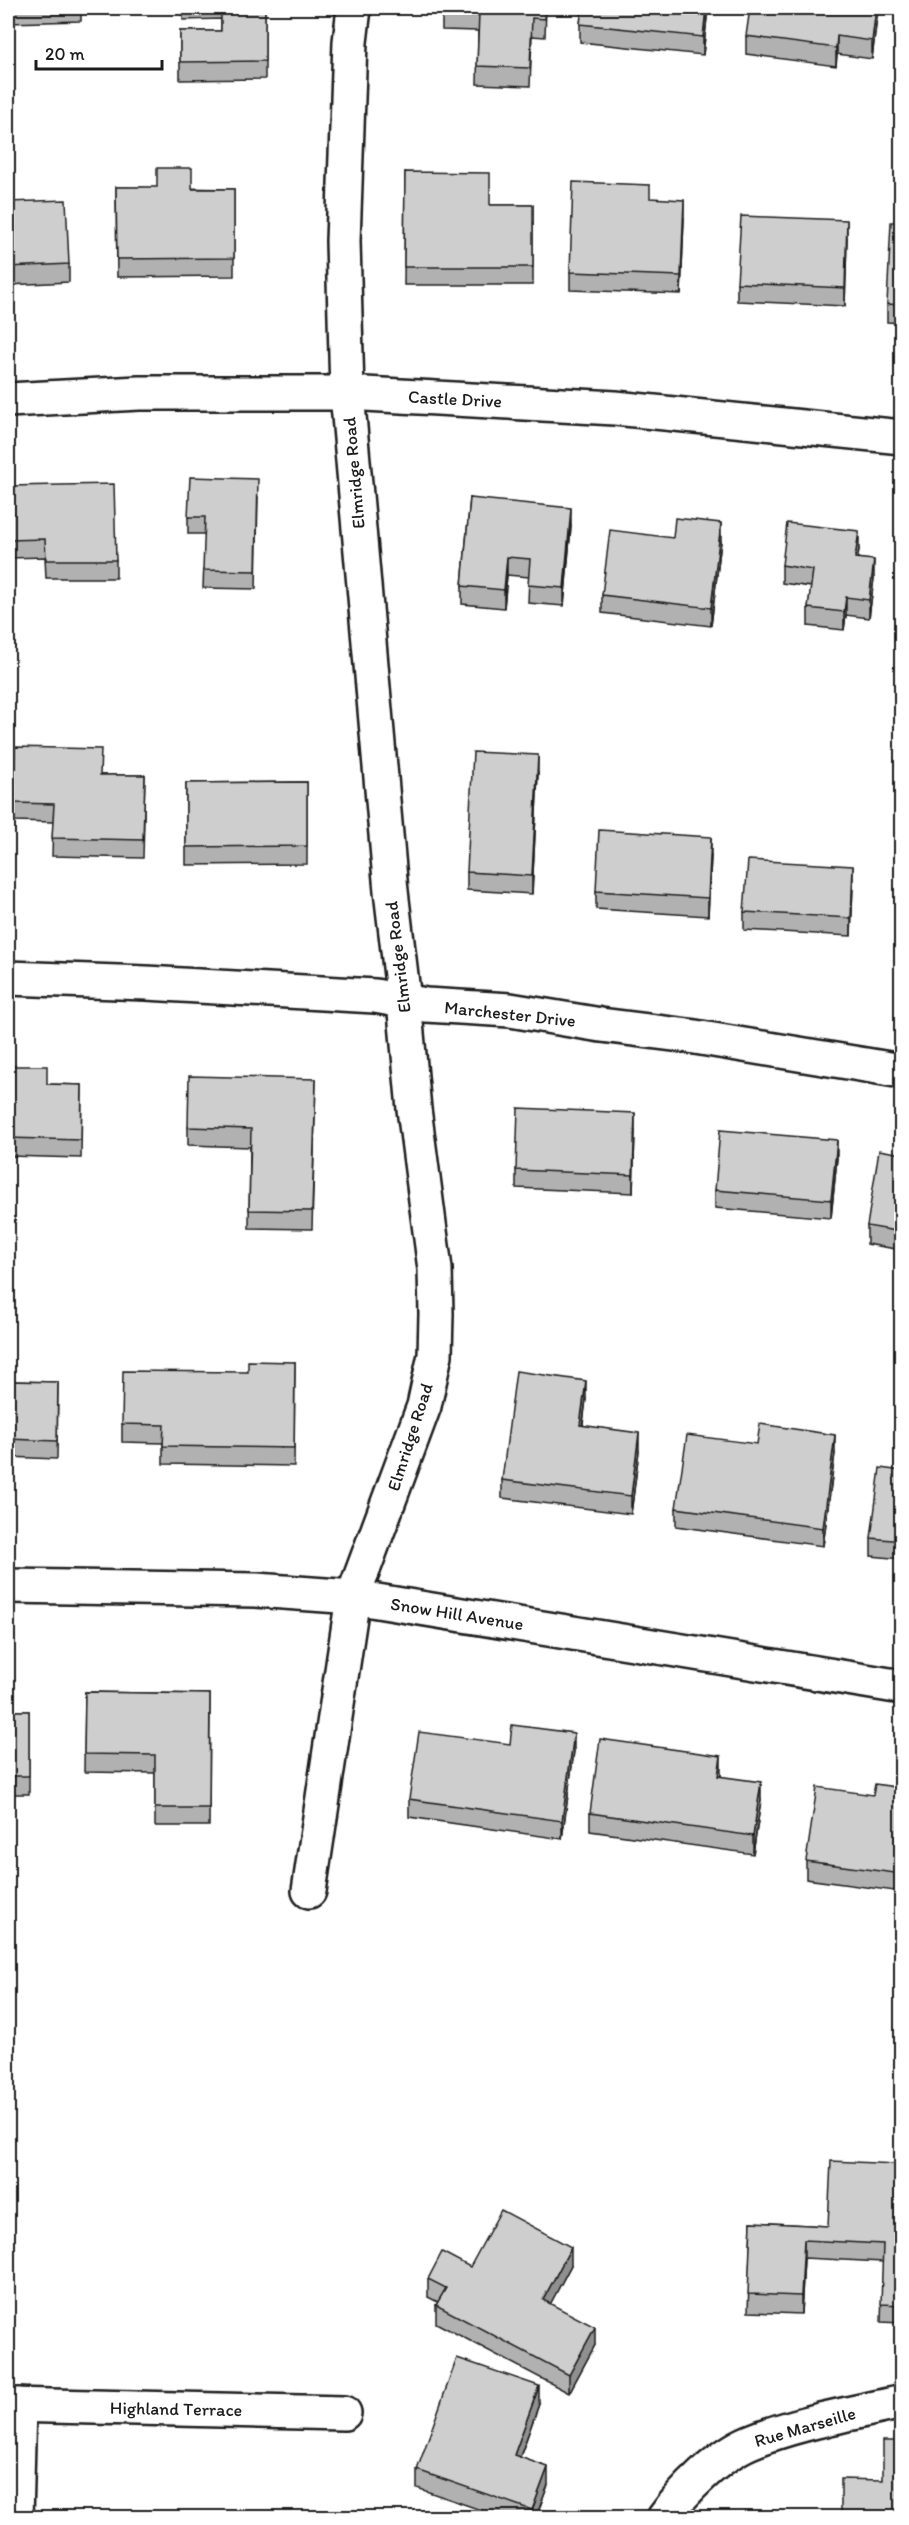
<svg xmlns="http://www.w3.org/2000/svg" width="909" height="2525" font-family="Itim,sans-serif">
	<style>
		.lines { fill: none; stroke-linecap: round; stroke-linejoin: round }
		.minor-casing { stroke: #1c1c1c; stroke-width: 38 }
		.minor { stroke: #fff; stroke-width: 33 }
		.wall { fill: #b1b1b1; stroke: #1c1c1c; stroke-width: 1.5 }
		.shaded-wall { fill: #909090; stroke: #1c1c1c; stroke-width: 1.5 }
		.building { fill: #cecece; stroke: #1c1c1c; stroke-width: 1.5 }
		.labels { text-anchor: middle; stroke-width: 4.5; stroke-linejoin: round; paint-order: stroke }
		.street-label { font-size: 18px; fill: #1c1c1c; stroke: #fff }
	</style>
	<rect width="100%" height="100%" fill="#fff"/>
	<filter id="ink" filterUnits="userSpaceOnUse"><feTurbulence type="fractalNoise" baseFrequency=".0167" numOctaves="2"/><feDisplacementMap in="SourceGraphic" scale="12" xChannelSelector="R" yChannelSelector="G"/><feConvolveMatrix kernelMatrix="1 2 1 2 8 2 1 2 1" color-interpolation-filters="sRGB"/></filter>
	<g filter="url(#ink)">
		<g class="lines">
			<defs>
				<g id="minor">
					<path d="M8,400L139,393H347L615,408L902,437"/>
					<path d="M8,978L146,983L375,996L426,1005L510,1010L601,1025L689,1036L902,1071"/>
					<path d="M8,1586L256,1590L353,1597L902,1687"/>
					<path d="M309,1891L353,1597L424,1406L435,1355L436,1314L435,1269L414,1109L404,1001L391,891L347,393L343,241L350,42L354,8"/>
					<path d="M8,2405L344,2413"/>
					<path d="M16,2518L19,2405"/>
					<path d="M664,2518C683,2491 719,2455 750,2442C798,2422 851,2414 902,2402"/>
				</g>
			</defs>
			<use href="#minor" class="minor-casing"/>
			<use href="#minor" class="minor"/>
		</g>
		<g class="wall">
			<path d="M8,8H81V21L8,23Z"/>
			<path d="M183,8H265V79L180,80V31H221V19L183,20Z"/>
			<path d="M442,8H546L545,37L532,36L530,86L477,84L478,31L442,30Z"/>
			<path d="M582,8H708L703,55L580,42V24Z"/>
			<path d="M878,8L872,59L837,54L836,66L746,54V36Z"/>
			<path d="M405,172L490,205H533V285H404Z"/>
			<path d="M116,187L234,189V276L117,277Z"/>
			<path d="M8,202L69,264V282L8,285Z"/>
			<path d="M684,218L681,294L570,290V272Z"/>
			<path d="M902,222V323L887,322V304Z"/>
			<path d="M847,238L845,306L737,301V283Z"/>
			<path d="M8,486L116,560V578H46L45,557L8,558Z"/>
			<path d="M258,497L256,589L203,588L205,534H188V517Z"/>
			<path d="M470,498L571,526L564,606L528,603L529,577L507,575L504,608L462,604V586Z"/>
			<path d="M673,538L721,541L711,626L602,613V595Z"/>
			<path d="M859,549L858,558L874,578L869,618L846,615L844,630L808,626V608L811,587L782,583V565Z"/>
			<path d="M15,747L101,775H145L143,858L52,856L53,822L14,821Z"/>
			<path d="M538,773L532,894L467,890V872Z"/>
			<path d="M307,782V864L186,865V783Z"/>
			<path d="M711,855L708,916L596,909V891Z"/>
			<path d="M853,884L851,936L744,930V912Z"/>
			<path d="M8,1066L47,1084L82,1085L81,1158L8,1156Z"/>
			<path d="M316,1079L312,1229L249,1228L250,1147L188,1145V1127Z"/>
			<path d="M635,1131L633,1193L516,1188V1170Z"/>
			<path d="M902,1154V1250L867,1244V1226Z"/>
			<path d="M837,1158L831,1218L715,1208V1190Z"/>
			<path d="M295,1362L294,1466L163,1464V1443L122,1442V1424L248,1372Z"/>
			<path d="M8,1381L58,1382L57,1459L8,1457Z"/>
			<path d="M586,1399L583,1425L639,1451L631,1514L502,1498V1480Z"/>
			<path d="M757,1444L835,1453L823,1546L676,1526V1508Z"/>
			<path d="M902,1471V1559L871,1556V1538Z"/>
			<path d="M85,1692L210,1694L209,1826H155V1773L84,1772Z"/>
			<rect x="8" y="1711" width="21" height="83"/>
			<path d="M510,1744L574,1751L562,1839L409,1817V1799Z"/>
			<path d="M721,1774V1777L761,1800L753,1854L590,1831V1813Z"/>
			<path d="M902,1788V1892L806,1879V1861L873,1795Z"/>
			<path d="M902,2151V2323L881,2322L883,2262L804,2258L801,2314L748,2312L751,2222L828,2226L897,2164Z"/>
			<path d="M571,2265L550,2304L595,2345L569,2393L436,2323V2305L438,2302L428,2297V2279L470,2267Z"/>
			<path d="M539,2404L520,2457L548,2485L536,2517H501L417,2488V2470Z"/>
		</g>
		<g class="shaded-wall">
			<path d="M706,8H708L703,55V37Z"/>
			<path d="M876,8H878L872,59V41Z"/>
			<path d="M837,36V54L836,66V48Z"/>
			<path d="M684,200V218L681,294V276Z"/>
			<path d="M847,220V238L845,306V288Z"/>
			<path d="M571,508V526L564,606V588Z"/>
			<path d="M721,523V541L711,626V608Z"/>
			<path d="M859,531V549L855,576V558Z"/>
			<path d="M507,557V575L504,608V590Z"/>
			<path d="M874,560V578L869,618V600Z"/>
			<path d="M846,597V615L844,630V612Z"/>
			<path d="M538,755V773L532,894V876Z"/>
			<path d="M711,837V855L708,916V898Z"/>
			<path d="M853,866V884L851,936V918Z"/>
			<path d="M635,1113V1131L633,1193V1175Z"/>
			<path d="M837,1140V1158L831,1218V1200Z"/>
			<path d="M586,1381V1399L580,1443V1425Z"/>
			<path d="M639,1433V1451L631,1514V1496Z"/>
			<path d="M835,1435V1453L823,1546V1528Z"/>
			<path d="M574,1733V1751L562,1839V1821Z"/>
			<path d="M721,1756V1774L718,1794V1776Z"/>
			<path d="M761,1782V1800L753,1854V1836Z"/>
			<path d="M804,2240V2258L801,2314V2296Z"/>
			<path d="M571,2247V2265L543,2318V2300Z"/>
			<path d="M595,2327V2345L569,2393V2375Z"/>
			<path d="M539,2386V2404L514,2473V2455Z"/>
			<path d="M548,2467V2485L536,2517H532V2510Z"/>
		</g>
		<g class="building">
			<path d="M221,8H265V61L180,62V31H221Z"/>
			<path d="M442,8H545V19L532,18L530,68L477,66L479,13L442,12Z"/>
			<path d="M582,8H706L703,37L580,24Z"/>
			<path d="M750,8H876L872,41L837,36L836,48L746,36Z"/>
			<path d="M157,168H192V189H234V258L117,259L116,187H157Z"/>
			<path d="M405,172L490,173V205H533V267H404Z"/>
			<path d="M573,182L650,185V198L684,200L681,276L570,272Z"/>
			<path d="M66,200L69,264L8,267V202Z"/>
			<path d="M741,216L847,220L845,288L737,283Z"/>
			<path d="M891,222H902V305L887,304Z"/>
			<path d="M190,477L258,479L256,571L203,570L205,517H188Z"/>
			<path d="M114,484L116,560H46L45,539L8,540V486Z"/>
			<path d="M470,498L571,508L564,588L528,585L530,559L507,557L504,590L462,586Z"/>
			<path d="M675,518L721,523L711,608L602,595L610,530L673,538Z"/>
			<path d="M787,523L859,531L855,558L874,560L869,600L846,597L844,612L808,608L813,570L782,565Z"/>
			<path d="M15,747L101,749L100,775H145L143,840L52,838L54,804L14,803Z"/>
			<path d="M473,752L538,755L532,876L467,872Z"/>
			<path d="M307,782V846L186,847V783Z"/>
			<path d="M599,830L711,837L708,898L596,891Z"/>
			<path d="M748,860L853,866L851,918L744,912Z"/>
			<path d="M8,1066H47V1084L82,1085L81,1140L8,1138Z"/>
			<path d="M189,1076L316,1079L312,1211L249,1210L251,1129L188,1127Z"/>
			<path d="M518,1108L635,1113L633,1175L516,1170Z"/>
			<path d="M720,1130L837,1140L831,1200L715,1190Z"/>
			<path d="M879,1150L902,1154V1232L867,1226Z"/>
			<path d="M248,1361L295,1362L294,1448L163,1446L164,1425L122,1424L123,1371L248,1372Z"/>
			<path d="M516,1371L586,1381L580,1425L639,1433L631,1496L502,1480Z"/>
			<path d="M8,1381L58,1382L57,1441L8,1439Z"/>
			<path d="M760,1424L835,1435L823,1528L676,1508L687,1435L757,1444Z"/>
			<path d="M880,1468L902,1471V1541L871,1538Z"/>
			<path d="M85,1692L210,1694L209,1808H155V1755L84,1754Z"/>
			<rect x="8" y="1711" width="21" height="65"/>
			<path d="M512,1725L574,1733L562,1821L409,1799L419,1732L510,1744Z"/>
			<path d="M600,1739L721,1756L718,1776L761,1782L753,1836L590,1813Z"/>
			<path d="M875,1784L902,1788V1874L806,1861L817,1787L873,1795Z"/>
			<path d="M898,2151H902V2305L881,2304L883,2244L804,2240L801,2296L748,2294L751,2222L828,2226L831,2161L897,2164Z"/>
			<path d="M501,2210L571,2247L543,2300L595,2327L569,2375L436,2305L446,2288L428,2279L442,2252L470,2267Z"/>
			<path d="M457,2358L539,2386L514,2455L548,2467L532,2510L417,2470Z"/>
			<path d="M883,2441H902V2517H841V2479L883,2480Z"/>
		</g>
	</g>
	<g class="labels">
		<g class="street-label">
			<text transform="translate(455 399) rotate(3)" y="6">Castle Drive</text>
			<text transform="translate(354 473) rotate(-95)" y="6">Elmridge Road</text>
			<text transform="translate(398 957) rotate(-97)" y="6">Elmridge Road</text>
			<text transform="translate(510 1014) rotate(6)" y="6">Marchester Drive</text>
			<text transform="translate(410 1437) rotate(-72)" y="6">Elmridge Road</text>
			<text transform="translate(457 1614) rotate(9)" y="6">Snow Hill Avenue</text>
			<text transform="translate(176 2409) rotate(1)" y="6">Highland Terrace</text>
			<text transform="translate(805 2427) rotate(-16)" y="6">Rue Marseille</text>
		</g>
	</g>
	<rect width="909" height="2525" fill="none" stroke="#fff" stroke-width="30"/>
	<rect x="15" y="15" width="879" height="2495" fill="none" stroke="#1c1c1c" stroke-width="2" filter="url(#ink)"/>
	<path d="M36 60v9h126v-9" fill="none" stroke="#1c1c1c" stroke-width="3"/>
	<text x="45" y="60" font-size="18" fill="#1c1c1c" stroke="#ffffff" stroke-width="4.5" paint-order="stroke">20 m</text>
</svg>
